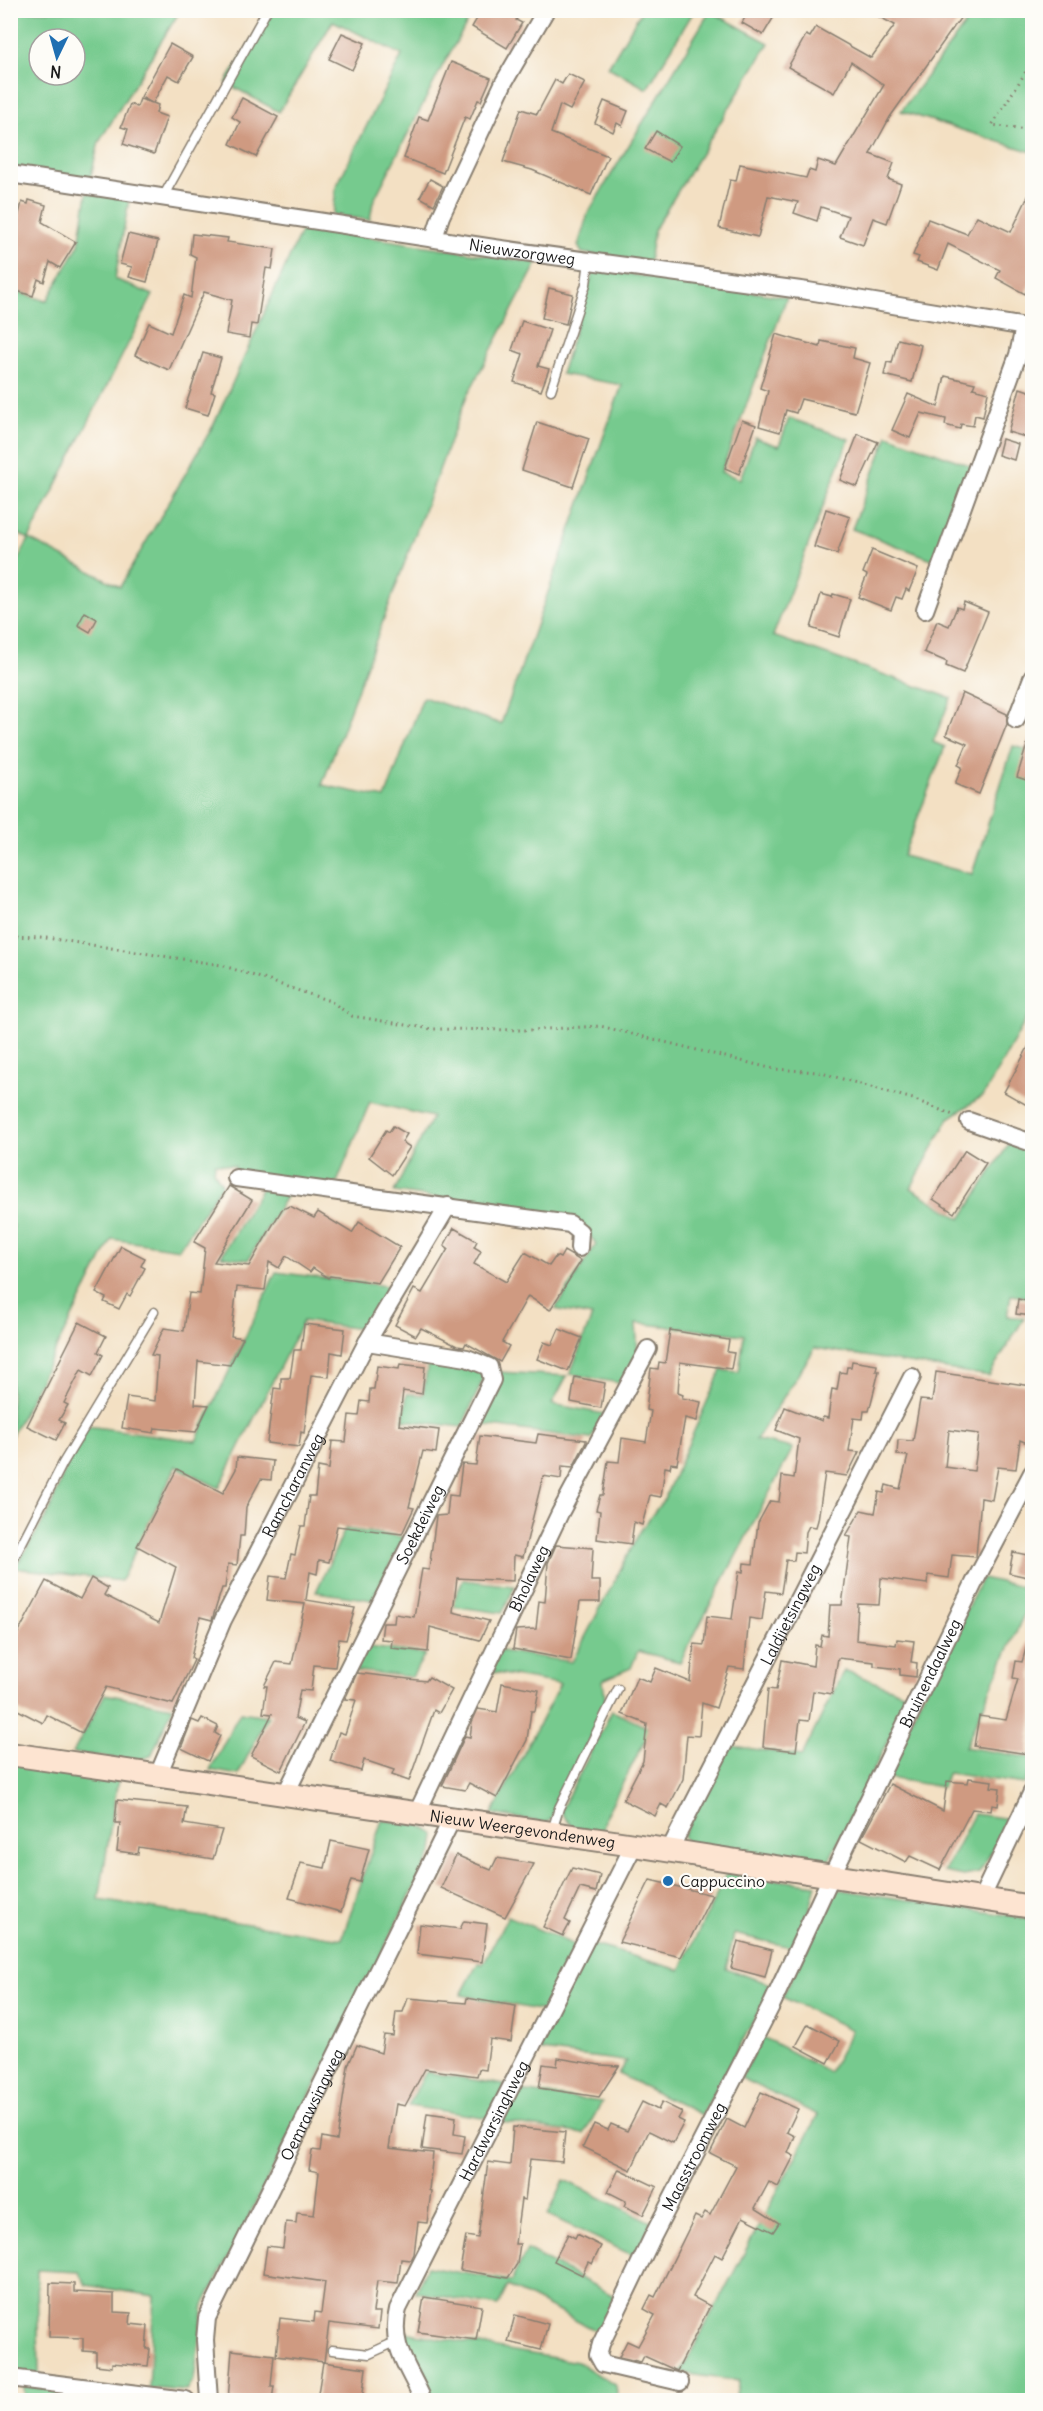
<svg xmlns="http://www.w3.org/2000/svg" width="1043" height="2411" font-family="Delius,sans-serif">
	<style>
		.green { fill: #76ca8e; stroke: #497355; stroke-width: 1.5; fill-rule: evenodd }
		.building { fill: #cf9a81; fill-rule: evenodd }
		.lines { fill: none; stroke-linecap: round; stroke-linejoin: round }
		.lane-casing { stroke: #887e70; stroke-width: 11 }
		.street-casing { stroke: #887e70; stroke-width: 20 }
		.secondary-casing { stroke: #887e70; stroke-width: 26 }
		.path { stroke: #887e70; stroke-width: 3; stroke-dasharray: 1.5 4.5; stroke-linecap: butt }
		.lane { stroke: #fff; stroke-width: 8 }
		.street { stroke: #fff; stroke-width: 16 }
		.secondary { stroke: #fde4d1; stroke-width: 22 }
		.poi-dot { fill: #1f6fb2; stroke: #fdfcf7; stroke-width: 2 }
		.labels { text-anchor: middle; stroke-width: 4.5; stroke-linejoin: round; paint-order: stroke }
		.street-label { font-size: 16px; fill: #1c1c1c; stroke: #fdfcf7 }
		.poi-label { font-size: 16px; fill: #1c1c1c; stroke: #fdfcf7; text-anchor: start }
	</style>
	<rect width="100%" height="100%" fill="#fdfcf7"/>
	<filter id="ink" filterUnits="userSpaceOnUse"><feTurbulence type="fractalNoise" baseFrequency=".0167" numOctaves="2"/><feDisplacementMap in="SourceGraphic" scale="12" xChannelSelector="R" yChannelSelector="G"/><feConvolveMatrix kernelMatrix="1 2 1 2 8 2 1 2 1" color-interpolation-filters="sRGB"/></filter>
	<filter id="wash" filterUnits="userSpaceOnUse"><feTurbulence type="fractalNoise" baseFrequency=".008" numOctaves="4" result="noise"/><feDisplacementMap in="SourceGraphic" scale="24" xChannelSelector="R" yChannelSelector="G"/><feGaussianBlur stdDeviation="1.35" result="paint"/><feColorMatrix in="noise" values="0 0 0 0 0 0 0 0 0 0 0 0 0 0 0 0 0 1.4 0 .05"/><feComposite in="paint" operator="in"/></filter>
	<g filter="url(#wash)">
		<rect width="100%" height="100%" fill="#f3e0c3"/>
		<g class="green">
			<path d="M642,10L694,11L647,89L608,67Z"/>
			<path d="M10,11H180L99,142L90,180L11,167ZM39,39H75V75H39Z"/>
			<path d="M269,11H474L443,65L373,202L370,220L333,215L336,187L402,55L333,21L279,112L226,83Z"/>
			<path d="M710,11L769,43L654,230L649,262L582,253L578,246L588,213Z"/>
			<path d="M975,11H1032V152L901,111Z"/>
			<path d="M87,193L129,200L115,279L153,295L29,539L120,587L213,426L303,227L537,263L466,398L322,785L385,798L423,697L501,724L622,385L561,374L594,269L787,297L721,472L740,479L755,438L779,446L789,418L849,439L773,636L951,698L933,742L945,747L903,856L972,874L1013,746L1032,751V1009L984,1095L949,1118L911,1188L961,1219L1010,1142L1032,1149V1298L1011,1295L1007,1316L1024,1318L989,1376L815,1348L756,1440L793,1448L680,1662L638,1651L631,1668L603,1680L606,1707L554,1810L551,1820L546,1823L492,1814L560,1684L484,1671L496,1650L572,1662L641,1530L664,1499L721,1370L739,1372L744,1335L636,1323L638,1355L624,1384L570,1374L592,1316L555,1309L596,1244L578,1220L548,1213L394,1192L432,1117L370,1102L336,1185L235,1173V1166L215,1163L214,1172L222,1184L179,1249L112,1239L11,1437L10,1233L14,1226L10,1225V575L29,539L11,530V290L47,301L79,244Z"/>
			<path d="M888,435L972,466L937,561L852,529Z"/>
			<path d="M263,1186L290,1190L248,1260L221,1256Z"/>
			<path d="M276,1272L395,1287L368,1330L303,1321L219,1488L176,1466L121,1581L15,1568L49,1512L64,1472L88,1426L196,1441Z"/>
			<path d="M429,1357L460,1361L485,1375L462,1427L403,1420L407,1394L423,1395Z"/>
			<path d="M499,1372L567,1376L552,1404L605,1414L591,1439L475,1424L499,1381Z"/>
			<path d="M345,1529L404,1537L372,1600L316,1592Z"/>
			<path d="M982,1578L1032,1589V1596L965,1747L1032,1758V1768L1024,1784L948,1773L942,1787L882,1777Z"/>
			<path d="M463,1580L515,1586L502,1613L451,1606Z"/>
			<path d="M361,1646L425,1654L412,1677L348,1670Z"/>
			<path d="M844,1670L910,1696L830,1858L825,1863L687,1843L683,1836L726,1745L802,1756Z"/>
			<path d="M105,1694L173,1707L151,1756L135,1761L73,1753Z"/>
			<path d="M612,1711L651,1729L606,1815L602,1833L573,1827L561,1813L562,1808Z"/>
			<path d="M240,1712L268,1716L238,1775L210,1770Z"/>
			<path d="M11,1760L118,1779L99,1900L342,1939L382,1820L420,1825L435,1835L433,1851L204,2305L194,2380L187,2391L149,2388L154,2296L86,2285L79,2272L37,2270L39,2375L11,2372Z"/>
			<path d="M974,1814L1011,1819L979,1873L964,1876L944,1872Z"/>
			<path d="M727,1873L816,1885L809,1912L790,1947L734,1934L726,1969L773,1985L702,2115L618,2074L626,2061L541,2051L539,2047L591,1944L680,1970Z"/>
			<path d="M830,1888L1032,1919V2400H735L739,2381L680,2373L818,2115L741,2078L763,2037L829,2072L852,2030L782,1997L824,1916Z"/>
			<path d="M508,1916L577,1946L543,2011L461,1995L478,1963L483,1964Z"/>
			<path d="M426,2072L505,2085L489,2118L408,2106Z"/>
			<path d="M520,2091L602,2102L584,2134L502,2122Z"/>
			<path d="M564,2180L651,2222L636,2257L548,2215Z"/>
			<path d="M527,2250L618,2298L600,2333L508,2286L498,2306L415,2292L427,2267L511,2281Z"/>
			<path d="M399,2331L578,2362L616,2386L618,2400H429Z"/>
			<path d="M24,2386L66,2390V2400H25Z"/>
		</g>
		<g id="blocks">
			<g class="building">
				<path d="M482,10H522L516,20L522,23L507,48L472,27Z"/>
				<path d="M749,10H778L763,35L742,23Z"/>
				<path d="M866,10H966L890,117L870,154L894,163L888,179L901,184L887,223L873,218L863,245L840,237L848,216L821,207L817,221L794,213L798,202L768,196L758,237L719,228L730,180L736,181L740,164L806,178L809,170L815,172L818,160L836,166L884,85L851,62L834,93L788,67L806,35L810,37L816,27L871,58L895,25Z"/>
				<path d="M342,33L365,43L352,70L329,59Z"/>
				<path d="M170,44L193,57L179,81L168,75L153,103L158,105L156,113L167,117L154,154L123,144L128,129L121,127L130,104L137,107L140,99L152,103L141,97Z"/>
				<path d="M451,62L491,78L481,101L478,100L470,119L465,117L443,173L404,158L419,117L428,120Z"/>
				<path d="M568,74L585,82L570,110L560,105L551,133L608,156L591,195L532,170L503,162L521,109L537,114L555,80L562,84Z"/>
				<path d="M242,98L278,117L256,157L230,144L240,122L232,117Z"/>
				<path d="M604,101L628,111L622,126L617,123L613,132L595,123Z"/>
				<path d="M656,131L680,146L670,162L645,149Z"/>
				<path d="M430,179L443,186L434,205L420,197Z"/>
				<path d="M1032,188V280L1025,294L996,278L1000,270L948,244L938,270L917,262L919,257L913,255L928,219L967,234L977,216L1011,232Z"/>
				<path d="M29,200L46,205L42,222L76,242L60,268L50,262L44,282L38,279L33,296L10,289V233L14,234L22,202L28,204Z"/>
				<path d="M128,234L158,241L147,282L129,277L132,267L120,264Z"/>
				<path d="M192,234L228,238L227,242L275,249L272,269L266,268L257,325L251,324L249,338L226,334L232,300L204,292L169,370L135,355L149,323L171,333L184,295L191,298L196,257L190,254Z"/>
				<path d="M549,288L573,294L566,324L542,318Z"/>
				<path d="M522,321L550,330L538,366L549,369L541,391L514,382L523,354L512,350Z"/>
				<path d="M776,334L820,347L821,341L855,348L853,358L870,363L855,412L801,399L796,413L786,410L780,432L759,426L768,391L760,388Z"/>
				<path d="M898,339L921,345L912,382L884,375L887,362L892,363Z"/>
				<path d="M203,353L221,358L211,392L215,393L208,415L185,408Z"/>
				<path d="M945,376L975,383L973,388L988,392L983,417L975,415L973,426L961,424L960,429L945,425L946,419L921,413L910,438L892,430L908,394L938,407Z"/>
				<path d="M1020,388L1032,392V439L1008,432Z"/>
				<path d="M742,420L756,425L739,474L725,468Z"/>
				<path d="M537,422L589,439L573,487L522,470Z"/>
				<path d="M858,434L878,442L857,487L840,480Z"/>
				<path d="M1002,439L1018,444L1014,460L998,455Z"/>
				<path d="M826,509L850,517L837,554L814,547Z"/>
				<path d="M872,550L918,569L909,591L906,589L902,599L896,597L891,610L858,597L867,575L863,573Z"/>
				<path d="M821,594L832,597L833,594L850,599L839,637L811,628Z"/>
				<path d="M964,602L988,612L963,673L946,666L947,662L924,652L937,621L949,626L957,607L962,609Z"/>
				<path d="M85,612L97,619L90,632L78,625Z"/>
				<path d="M962,693L1007,714V724L979,794L955,784L962,767L958,765L967,744L946,735Z"/>
				<path d="M1029,738H1032V782L1017,777Z"/>
				<path d="M1032,1040V1108L1004,1092Z"/>
				<path d="M393,1126L407,1134L402,1142L410,1147L392,1175L369,1157L386,1130L389,1132Z"/>
				<path d="M965,1150L986,1163L954,1213L933,1199Z"/>
				<path d="M229,1186L252,1200L214,1262L249,1266L282,1209L290,1206L314,1218L318,1212L352,1233L359,1222L400,1247L378,1283L330,1276L328,1278L313,1268L310,1272L286,1256L279,1268L269,1262L265,1290L237,1287L231,1336L243,1338L230,1365L198,1361L195,1404L209,1405L196,1432L155,1428L154,1433L122,1428L127,1397L155,1401L158,1356L151,1355L164,1328L184,1331L189,1293L200,1294L205,1248L194,1242Z"/>
				<path d="M454,1228L477,1241L474,1247L481,1251L474,1264L506,1282L525,1252L549,1266L556,1256L560,1258L564,1251L581,1261L550,1310L528,1296L502,1342L509,1346L500,1362L466,1343L464,1347L457,1346L421,1328L416,1336L395,1325L414,1289L422,1293L448,1249L444,1246Z"/>
				<path d="M121,1246L145,1258L141,1266L145,1268L130,1296L127,1294L119,1309L104,1302L106,1298L96,1293Z"/>
				<path d="M1018,1299L1032,1302V1316L1016,1314Z"/>
				<path d="M79,1322L106,1336L98,1352L103,1355L92,1376L81,1370L64,1403L68,1405L59,1420L65,1423L56,1440L27,1426Z"/>
				<path d="M304,1324L345,1329L342,1354L331,1352L329,1377L311,1375L304,1433L301,1432L299,1447L267,1443L274,1388L281,1389V1378H290L294,1350H301Z"/>
				<path d="M559,1329L582,1338L568,1371L537,1359L544,1342L552,1345Z"/>
				<path d="M670,1330L729,1340L727,1352L734,1353L731,1369L680,1362L678,1393L683,1395L682,1398L701,1402L697,1421L685,1418L677,1464L671,1463L670,1468L665,1467L661,1497L650,1495L642,1525L634,1522L631,1544L597,1539L600,1511L596,1510L600,1495H603L608,1461L619,1462L622,1438L646,1442L651,1411L646,1410L651,1368L658,1369L659,1362L665,1363Z"/>
				<path d="M852,1361L877,1365L876,1371H879L869,1411H864L863,1419L854,1418L849,1451L859,1452L847,1476L825,1473L818,1520L816,1527L809,1526L806,1532L804,1553L795,1552L794,1561L786,1560L781,1593L766,1591L762,1620L749,1618L744,1669L729,1667L716,1708L702,1703L699,1736L687,1735L683,1779L668,1808L661,1804L655,1816L623,1800L643,1761L647,1724L622,1714L637,1677L650,1682L656,1668L690,1682L694,1644L704,1645L707,1616L732,1619L739,1571L743,1572L744,1563L753,1564L758,1523L770,1501L779,1502L782,1476L794,1478L799,1439L776,1430L785,1407L822,1421L823,1417L828,1418L832,1389L837,1390L840,1372L846,1373L847,1367H851Z"/>
				<path d="M400,1364L425,1367L422,1394L403,1391L399,1425L439,1430L436,1453L423,1451L409,1507L414,1508L402,1534L337,1526L329,1562L319,1560L317,1574L310,1572L306,1600L355,1608L346,1640L339,1639L335,1667L314,1665L311,1691L300,1690L295,1718L305,1722L281,1771L251,1756L272,1714L263,1713L267,1686H264L276,1662L292,1664L305,1604L267,1600L270,1576L286,1578L291,1554L295,1555L301,1526H305L309,1496H315L318,1467L329,1469L332,1441L346,1442L349,1415L359,1416L361,1401L369,1402L370,1389H374L377,1366L399,1369Z"/>
				<path d="M936,1372L1032,1386V1445L1020,1440L1016,1469L998,1467L992,1500L981,1498L976,1557L952,1555L949,1578L928,1575L927,1584L881,1578L879,1605L858,1604L856,1640L896,1645L897,1639L914,1641L911,1662L917,1663L916,1677L900,1675V1669L874,1666V1662L838,1658L832,1694L813,1691L809,1721L800,1720L796,1751L763,1747L768,1689L776,1690L782,1660L813,1666L815,1645L820,1646L822,1635L828,1636L830,1605H842L851,1537L846,1536L861,1510L875,1513L879,1492L884,1493L886,1485L900,1489L908,1456L897,1455L898,1440L913,1441L920,1400L932,1401ZM949,1430L979,1434L974,1471L945,1467Z"/>
				<path d="M575,1377L605,1383L601,1408L571,1402Z"/>
				<path d="M538,1434L586,1440V1442L573,1467L562,1466L561,1479L543,1476L523,1557L514,1555L513,1581L457,1578L453,1612L489,1621L480,1640L430,1627L428,1652L391,1648L392,1640L381,1639L383,1623H394L395,1614L414,1617L422,1569L429,1570L436,1516L447,1515L449,1495L458,1496L462,1464L476,1465L480,1436L536,1443Z"/>
				<path d="M237,1457L273,1461L271,1480L261,1479L246,1507L244,1536H240L237,1565L228,1564L225,1588H222L212,1620L200,1617L191,1658L194,1660L173,1704L106,1687L82,1733L47,1715L43,1723L10,1706V1648L46,1581L80,1599L91,1578L108,1588L104,1595L159,1623L176,1567L137,1546L177,1469L223,1493L236,1469Z"/>
				<path d="M556,1545L593,1548L591,1581H600V1602H580L571,1660L513,1649L516,1630L536,1629L539,1601L545,1602L548,1563Z"/>
				<path d="M1013,1552L1032,1556V1578L1009,1573Z"/>
				<path d="M1028,1642L1032,1643V1720L1028,1754L974,1746L979,1716L1006,1720L1018,1679L1013,1678L1016,1661L1022,1662Z"/>
				<path d="M357,1673L426,1681L429,1677L452,1690L439,1713L434,1710L409,1781L392,1775L394,1770L364,1760L361,1771L330,1761L339,1732L345,1734L356,1700L345,1699Z"/>
				<path d="M502,1683L539,1690L535,1711H531L527,1740L497,1798L469,1783L465,1790L442,1786L465,1736L470,1737L472,1722L478,1709L497,1712Z"/>
				<path d="M202,1718L218,1726L215,1733L220,1736L208,1761L181,1748L192,1720L199,1723Z"/>
				<path d="M969,1778L992,1781L991,1787L1000,1788L998,1806L992,1805L991,1811L972,1809L940,1870L910,1856L906,1862L861,1839L890,1784L943,1811L947,1781L968,1783Z"/>
				<path d="M117,1800L187,1807L184,1824L222,1830L213,1859L139,1847L138,1854L117,1851L120,1823H115Z"/>
				<path d="M331,1841L369,1849L360,1882L351,1880L341,1912L289,1898L301,1863L325,1868Z"/>
				<path d="M456,1855L491,1870L497,1858L534,1864L505,1917L441,1888Z"/>
				<path d="M572,1868L600,1875L596,1892L580,1888L565,1920L570,1923L563,1936L543,1927Z"/>
				<path d="M650,1880L712,1895L681,1957L619,1942Z"/>
				<path d="M464,1921L487,1924L482,1962L417,1954L420,1924L460,1929Z"/>
				<path d="M738,1941L772,1950L765,1977L731,1968Z"/>
				<path d="M408,1998L466,2003L467,1998L516,2006L511,2042L490,2039L486,2070L479,2069L477,2076L425,2069L405,2106L396,2104L389,2148L433,2153L429,2190L431,2191L427,2223L418,2222L414,2254L411,2260L401,2259L398,2283L377,2281L373,2312H380L378,2329L329,2323L324,2362L276,2356L280,2318L314,2322L315,2312L321,2313L325,2282L263,2273L267,2246L283,2248L286,2222L296,2223L297,2213L314,2215L319,2172L309,2170L312,2150L320,2151L322,2137L337,2140L348,2066L357,2045L381,2053L384,2035L393,2036L396,2012H403Z"/>
				<path d="M808,2024L840,2041L828,2063L796,2046Z"/>
				<path d="M558,2058L600,2065L619,2066L599,2097L539,2088L543,2064L557,2066Z"/>
				<path d="M761,2092L798,2109L787,2132L795,2136L788,2153L794,2156L778,2187L769,2182L755,2208L779,2223L773,2232L743,2217L722,2258L715,2254L693,2297L710,2306L677,2371L644,2356L641,2362L619,2357L627,2341L638,2346L655,2315L644,2309L651,2295L655,2297L695,2216L701,2219L705,2212L710,2215L736,2166L710,2153L727,2119L744,2128Z"/>
				<path d="M642,2102L658,2110L662,2102L682,2112L678,2119L684,2122L673,2143L649,2131L631,2170L583,2147L594,2124L608,2130L611,2124L627,2131Z"/>
				<path d="M427,2113L456,2117L454,2134L465,2136L462,2154L422,2149Z"/>
				<path d="M513,2127L565,2132L562,2162L530,2159L525,2200L521,2199L515,2244H520L517,2264L508,2278L460,2270L466,2236L478,2238L488,2162L510,2165Z"/>
				<path d="M619,2169L657,2187L643,2215L624,2206L626,2201L608,2192Z"/>
				<path d="M568,2234L575,2238L577,2234L601,2246L592,2264L588,2262L582,2275L554,2261Z"/>
				<path d="M50,2283L74,2284V2292L114,2294V2312L131,2313L130,2324L148,2326L146,2349H150L148,2366L112,2363V2367L96,2365V2352L83,2351V2338L49,2337Z"/>
				<path d="M424,2297L482,2306L476,2340L418,2332Z"/>
				<path d="M515,2315L548,2324L541,2350L508,2342Z"/>
				<path d="M232,2350L274,2355L271,2386H274L272,2400H228Z"/>
				<path d="M323,2362L366,2368L362,2400H317Z"/>
			</g>
		</g>
	</g>
	<g filter="url(#ink)">
		<use href="#blocks" fill-opacity="0" stroke="#887e70" stroke-width="1.5"/>
		<g class="lines">
			<defs>
				<g id="lane">
					<path d="M163,197L267,10"/>
					<path d="M551,390L586,284L589,261"/>
					<path d="M10,1566L63,1463L154,1312"/>
					<path d="M552,1831L559,1808L618,1689"/>
					<path d="M332,2350L369,2354L395,2342"/>
				</g>
				<g id="street">
					<path id="s1" d="M10,174L494,248L808,291L1032,328"/>
					<path d="M434,238L441,216L504,82L546,10"/>
					<path d="M925,610L1018,355L1024,327"/>
					<path d="M1016,720L1032,678"/>
					<path d="M969,1121L1032,1143"/>
					<path d="M236,1178L570,1224L580,1232L579,1248"/>
					<path id="s2" d="M158,1775L223,1620L367,1342L448,1206"/>
					<path id="s3" d="M286,1793L492,1380L489,1367L467,1358L367,1342"/>
					<path id="s4" d="M417,1813L560,1513L648,1349"/>
					<path id="s5" d="M669,1851L912,1377"/>
					<path d="M981,1899L1032,1792"/>
					<path d="M10,2378L186,2400"/>
					<path id="s6" d="M680,2382L603,2364L598,2355L601,2344L653,2236L772,2004L831,1877L974,1583L1032,1473"/>
					<path id="s7" d="M209,2400L205,2340L207,2318L452,1819"/>
					<path id="s8" d="M423,2400C409,2367 389,2347 398,2309L634,1845"/>
				</g>
				<g id="secondary">
					<path id="s9" d="M10,1754L634,1845L1032,1907"/>
				</g>
			</defs>
			<use href="#lane" class="lane-casing"/>
			<use href="#street" class="street-casing"/>
			<use href="#secondary" class="secondary-casing"/>
			<g class="path">
				<path d="M1032,62L992,125L1032,131"/>
				<path d="M10,936L40,937L221,965L330,1001L352,1016L431,1029L530,1030L600,1026L774,1069L818,1072L913,1099L953,1115"/>
			</g>
			<use href="#lane" class="lane"/>
			<use href="#street" class="street"/>
			<use href="#secondary" class="secondary"/>
		</g>
	</g>
	<circle class="poi-dot" cx="668" cy="1881" r="6"/>
	<g class="labels">
		<g class="street-label">
			<text dy="6" stroke="none"><textPath href="#s1" startOffset="518">Nieuwzorgweg</textPath></text>
			<text dy="6" stroke="none"><textPath href="#s2" startOffset="320">Ramcharanweg</textPath></text>
			<text dy="6" stroke="none"><textPath href="#s3" startOffset="300">Soekdeiweg</textPath></text>
			<text dy="6" stroke="none"><textPath href="#s4" startOffset="260">Bholaweg</textPath></text>
			<text dy="6" stroke="none"><textPath href="#s5" startOffset="266">Laldjietsingweg</textPath></text>
			<text dy="6" stroke="none"><textPath href="#s6" startOffset="848">Bruinendaalweg</textPath></text>
			<text dy="6" stroke="none"><textPath href="#s9" startOffset="518">Nieuw Weergevondenweg</textPath></text>
			<text dy="6" stroke="none"><textPath href="#s7" startOffset="320">Oemrawsingweg</textPath></text>
			<text dy="6" stroke="none"><textPath href="#s8" startOffset="308">Hardwarsinghweg</textPath></text>
			<text dy="6" stroke="none"><textPath href="#s6" startOffset="310">Maasstroomweg</textPath></text>
		</g>
		<g class="poi-label">
			<text x="680" y="1887">Cappuccino</text>
		</g>
	</g>
	<rect width="1043" height="2411" fill="none" stroke="#fdfcf7" stroke-width="36"/>
	<g transform="translate(57 57) rotate(185)"><circle r="28" fill="#fdfcf7" stroke="#a3a29f" stroke-width="1.5"/>
	<path d="M0-4.5L10 22L0 15L-10 22Z" fill="#1f6fb2"/>
	<text y="-9" font-size="16" font-weight="bold" text-anchor="middle" fill="#1c1c1c">N</text>
	</g>
</svg>
